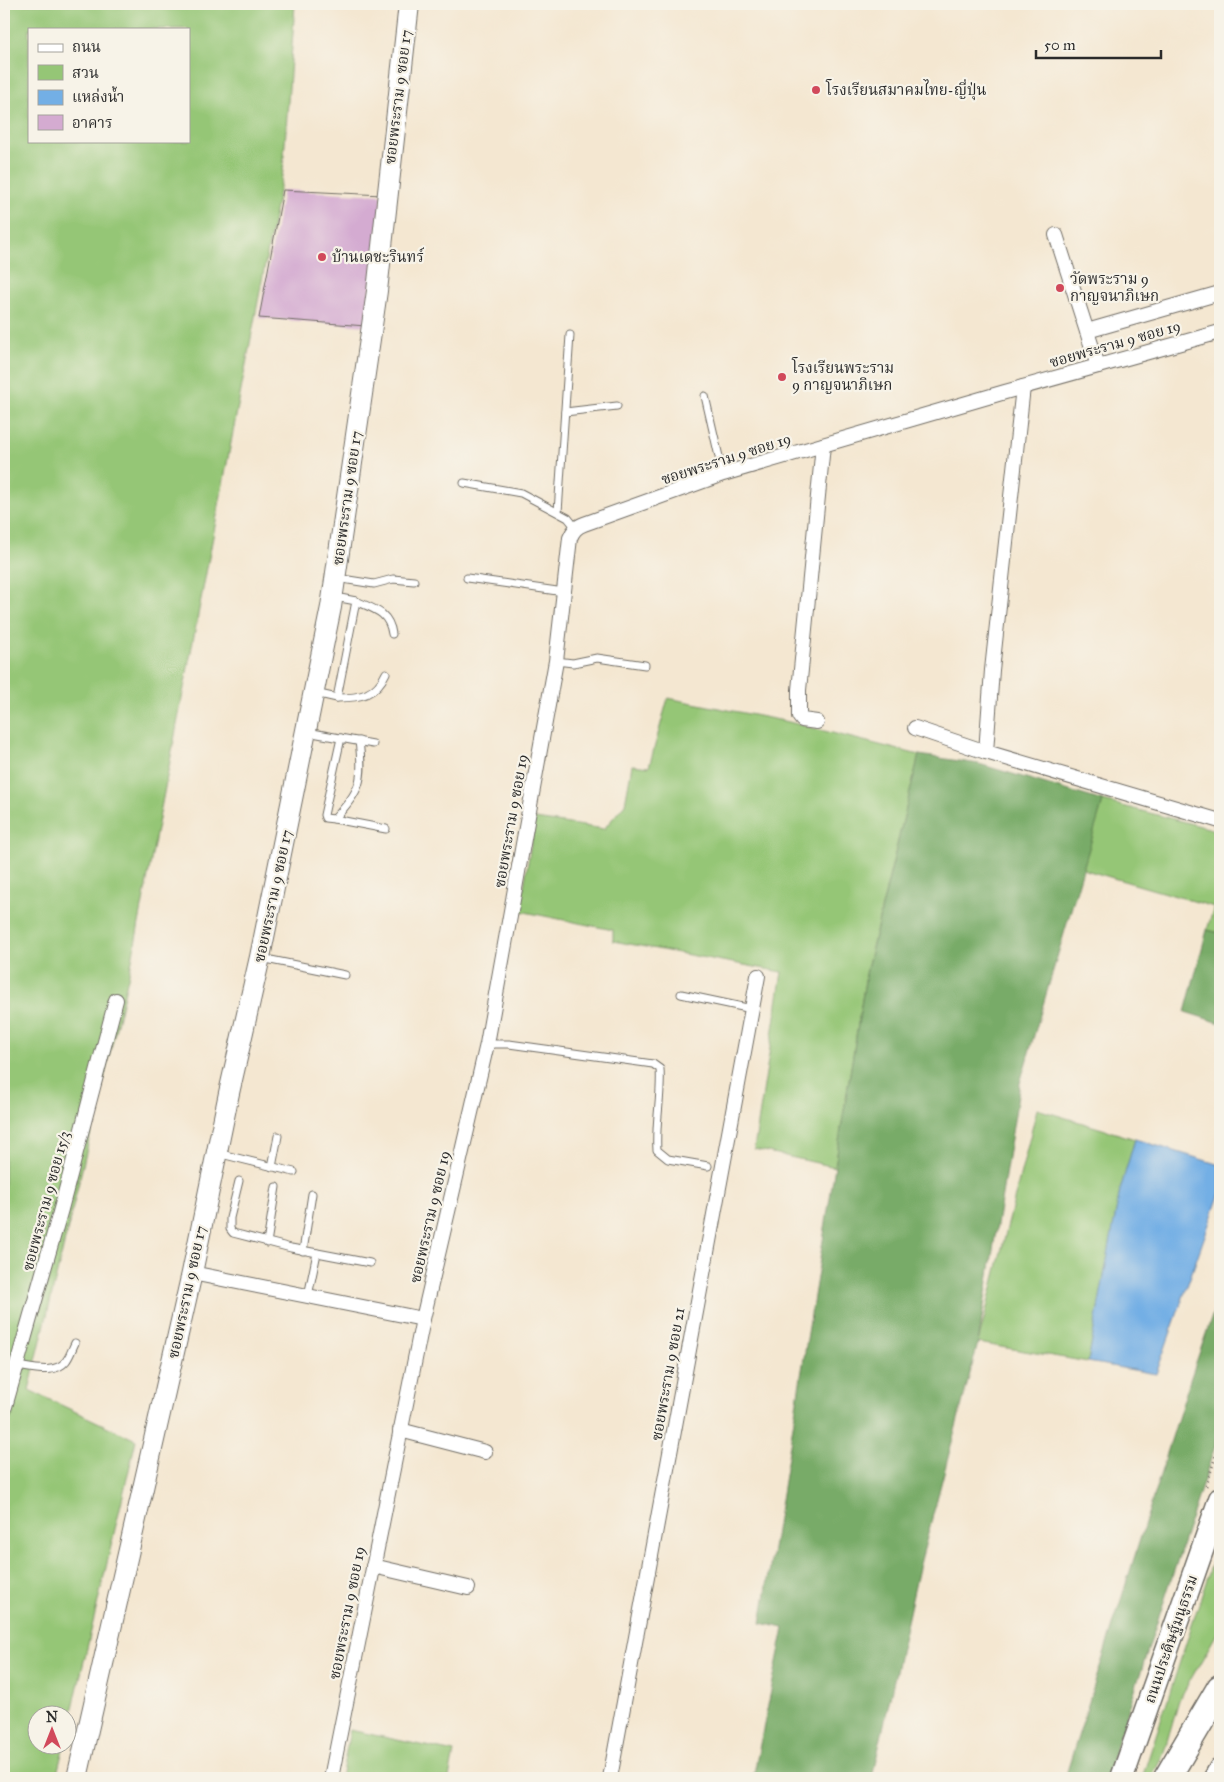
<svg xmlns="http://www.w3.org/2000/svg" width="1224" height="1782" font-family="'IM FELL Great Primer','Noto Serif Thai',serif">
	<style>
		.green { fill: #95c676; stroke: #607850; fill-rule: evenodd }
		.forest { fill: #78ab67; stroke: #526b49 }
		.water { fill: #73afe5; stroke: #4f6d88 }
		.building { fill: #d4abd1 }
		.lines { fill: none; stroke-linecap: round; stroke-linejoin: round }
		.lane-casing { stroke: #716d65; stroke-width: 9 }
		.street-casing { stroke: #716d65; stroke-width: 16 }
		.secondary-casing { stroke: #716d65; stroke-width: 22 }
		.primary-casing { stroke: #716d65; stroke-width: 25 }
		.highway-casing { stroke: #716d65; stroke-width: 29 }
		.path { stroke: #716d65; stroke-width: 3; stroke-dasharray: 1 4; stroke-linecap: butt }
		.lane { stroke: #fff; stroke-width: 7 }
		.street { stroke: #fff; stroke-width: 14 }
		.secondary { stroke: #fff; stroke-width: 20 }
		.primary { stroke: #fff; stroke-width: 22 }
		.highway { stroke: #fff; stroke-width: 26 }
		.poi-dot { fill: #d1495b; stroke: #f7f3e8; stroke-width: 2 }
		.labels { text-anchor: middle; stroke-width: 4.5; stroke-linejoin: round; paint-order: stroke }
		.poi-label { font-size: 15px; fill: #2b2b2b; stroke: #f7f3e8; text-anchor: start }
		.street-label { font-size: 15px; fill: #2b2b2b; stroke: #f7f3e8 }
	</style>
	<rect width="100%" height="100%" fill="#f7f3e8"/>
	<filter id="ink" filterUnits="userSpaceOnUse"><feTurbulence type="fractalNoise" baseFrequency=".02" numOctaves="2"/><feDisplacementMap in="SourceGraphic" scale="10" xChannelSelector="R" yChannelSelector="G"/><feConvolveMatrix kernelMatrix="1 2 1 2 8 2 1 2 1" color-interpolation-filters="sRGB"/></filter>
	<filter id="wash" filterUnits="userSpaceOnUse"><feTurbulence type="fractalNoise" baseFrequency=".0096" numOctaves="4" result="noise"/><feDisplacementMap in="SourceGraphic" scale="20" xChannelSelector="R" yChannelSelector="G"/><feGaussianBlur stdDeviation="1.12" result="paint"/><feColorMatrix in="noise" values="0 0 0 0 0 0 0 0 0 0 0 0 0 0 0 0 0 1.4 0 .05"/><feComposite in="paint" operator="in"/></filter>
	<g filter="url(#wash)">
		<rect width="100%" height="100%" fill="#f4e7d1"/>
		<g class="green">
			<path d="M4,4H295L283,171L131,965L29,1390L136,1440L68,1729V1714H38V1744L64,1745L56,1778H4ZM29,29H189V141H29Z"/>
			<path d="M668,698L789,722L919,755L867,968L835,1167L754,1149L782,972L613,941V930L520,911L535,819L604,829L625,804L632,765L649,767Z"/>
			<path d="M1103,801L1220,831V933L1207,930L1214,907L1082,869Z"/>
			<path d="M1037,1109L1135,1139L1120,1191L1088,1362L978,1343Z"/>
			<path d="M1220,1539V1628L1179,1700L1164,1752L1151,1778H1142Z"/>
			<path d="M350,1730L454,1752L449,1778H341Z"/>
		</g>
		<g class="forest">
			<path d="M919,755L979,764L1103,801L1020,1083L978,1343L919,1568L872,1778H753L784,1628L761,1623L867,969Z"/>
			<path d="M1207,930L1220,933V1023L1185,1012Z"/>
			<path d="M1220,1293V1431L1106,1778H1065L1190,1380Z"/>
		</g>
		<path class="water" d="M1135,1139L1220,1165V1193L1156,1374L1088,1362L1120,1190Z"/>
		<g id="blocks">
			<path class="building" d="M283,190L382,195L366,326L259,318Z"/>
		</g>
	</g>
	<g filter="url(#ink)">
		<use href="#blocks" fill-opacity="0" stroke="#716d65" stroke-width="1"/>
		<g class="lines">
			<defs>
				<g id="lane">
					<path d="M705,396L723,474"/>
					<path d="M565,412L617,406"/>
					<path d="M464,483L521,493L568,518L576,528"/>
					<path d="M558,512L570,335"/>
					<path d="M336,578L374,584L393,579L414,581"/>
					<path d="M467,578L564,592"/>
					<path d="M356,601C374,609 389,612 392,634"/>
					<path d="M556,661L573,663L597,658L645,665"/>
					<path d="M315,693L337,698L356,601L335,597"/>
					<path d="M337,698C361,698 376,695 386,673"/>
					<path d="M307,732L373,744"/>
					<path d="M341,738L324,815L325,818L334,819C361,791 364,780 359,741"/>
					<path d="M334,819L386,829"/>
					<path d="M261,958L345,975"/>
					<path d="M681,994L752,1009"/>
					<path d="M487,1044H509L653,1064L660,1069C662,1096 655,1123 657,1150L668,1159L708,1166"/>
					<path d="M217,1153L294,1172"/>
					<path d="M272,1167L278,1136"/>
					<path d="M239,1181L230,1218V1229L233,1233L291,1248L370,1263"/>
					<path d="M267,1243L276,1187"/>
					<path d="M303,1251L312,1194"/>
					<path d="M308,1296L317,1253"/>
					<path d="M17,1366C32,1368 55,1375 66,1361C70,1356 72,1349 75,1343"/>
				</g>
				<g id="street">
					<path d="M1056,235L1098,366"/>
					<path d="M1087,331L1220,293"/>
					<path d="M1023,387L992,670L986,752L1220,821"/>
					<path d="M817,722L802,720L799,716V690L823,445"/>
					<path d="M915,728L986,752"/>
					<path d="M192,1273L423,1319"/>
					<path d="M4,1410L61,1209L116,1000"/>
					<path d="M400,1430L485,1452"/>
					<path d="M373,1566L468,1588"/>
					<path d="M331,1778L423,1319L487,1044L556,661L570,538C573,531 576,527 584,524L723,474L1005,392L1220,332"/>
					<path d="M610,1778L758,976"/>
				</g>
				<path id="secondary" d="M77,1778L192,1273L229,1093L260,957L331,607L377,291L409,4"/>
				<g id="primary">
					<path d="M1122,1778L1220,1499"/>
					<path d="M1215,1778L1220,1769"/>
				</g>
				<path id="highway" d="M1167,1778L1220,1688"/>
			</defs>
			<use href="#lane" class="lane-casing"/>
			<use href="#street" class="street-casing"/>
			<use href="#secondary" class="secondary-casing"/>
			<use href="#primary" class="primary-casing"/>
			<use href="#highway" class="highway-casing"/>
			<path class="path" d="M1206,1486L1220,1443"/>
			<use href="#lane" class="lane"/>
			<use href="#street" class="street"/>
			<use href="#secondary" class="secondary"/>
			<use href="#primary" class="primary"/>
			<use href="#highway" class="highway"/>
		</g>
	</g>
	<g class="poi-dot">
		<circle cx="816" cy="90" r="5"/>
		<circle cx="322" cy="257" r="5"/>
		<circle cx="1060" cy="288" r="5"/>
		<circle cx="782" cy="377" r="5"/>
	</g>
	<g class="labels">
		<g class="poi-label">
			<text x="826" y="95">โรงเรียนสมาคมไทย-ญี่ปุ่น</text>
			<text x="332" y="262">บ้านเดชะรินทร์</text>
			<text x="1070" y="284">วัดพระราม 9<tspan x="1070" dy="17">กาญจนาภิเษก</tspan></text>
			<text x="792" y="373">โรงเรียนพระราม<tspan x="792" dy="17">9 กาญจนาภิเษก</tspan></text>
		</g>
		<g class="street-label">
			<text transform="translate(398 97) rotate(-83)" y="5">ซอยพระราม 9 ซอย 17</text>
			<text transform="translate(1115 344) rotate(-16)" y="5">ซอยพระราม 9 ซอย 19</text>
			<text transform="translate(726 459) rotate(-18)" y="5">ซอยพระราม 9 ซอย 19</text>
			<text transform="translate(347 498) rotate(-82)" y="5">ซอยพระราม 9 ซอย 17</text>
			<text transform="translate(511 821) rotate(-80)" y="5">ซอยพระราม 9 ซอย 19</text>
			<text transform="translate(273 896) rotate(-78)" y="5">ซอยพระราม 9 ซอย 17</text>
			<text transform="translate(46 1201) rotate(-75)" y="5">ซอยพระราม 9 ซอย 15/3</text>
			<text transform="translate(430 1217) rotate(-77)" y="5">ซอยพระราม 9 ซอย 19</text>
			<text transform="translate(187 1292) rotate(-78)" y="5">ซอยพระราม 9 ซอย 17</text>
			<text transform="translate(668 1374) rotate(-80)" y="5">ซอยพระราม 9 ซอย 21</text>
			<text transform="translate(347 1613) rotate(-79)" y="5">ซอยพระราม 9 ซอย 19</text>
			<text transform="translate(1171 1639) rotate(-71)" y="5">ถนนประดิษฐ์มนูธรรม</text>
		</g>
	</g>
	<rect width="1224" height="1782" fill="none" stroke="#f7f3e8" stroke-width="20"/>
	<rect x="28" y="28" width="162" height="115" fill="#f7f3e8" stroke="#a5a39c"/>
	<rect x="38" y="44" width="25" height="8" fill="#ffffff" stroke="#a5a39c"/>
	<text x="72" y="52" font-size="15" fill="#2b2b2b">ถนน</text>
	<rect x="38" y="65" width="25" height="15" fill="#95c676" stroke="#a5a39c"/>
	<text x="72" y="78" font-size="15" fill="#2b2b2b">สวน</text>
	<rect x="38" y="90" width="25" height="15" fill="#73afe5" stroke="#a5a39c"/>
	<text x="72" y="102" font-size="15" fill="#2b2b2b">แหล่งน้ำ</text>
	<rect x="38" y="115" width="25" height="15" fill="#d4abd1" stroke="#a5a39c"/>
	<text x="72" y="128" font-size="15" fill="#2b2b2b">อาคาร</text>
	<g transform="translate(52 1730)"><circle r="24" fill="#f7f3e8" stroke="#a5a39c"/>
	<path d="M0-4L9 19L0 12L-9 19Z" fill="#d1495b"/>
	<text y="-8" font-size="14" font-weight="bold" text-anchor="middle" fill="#2b2b2b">N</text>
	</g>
	<path d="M1036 50v8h125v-8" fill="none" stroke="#2b2b2b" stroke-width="2.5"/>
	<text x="1044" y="50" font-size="15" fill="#2b2b2b" stroke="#f7f3e8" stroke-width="4" paint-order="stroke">50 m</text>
</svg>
